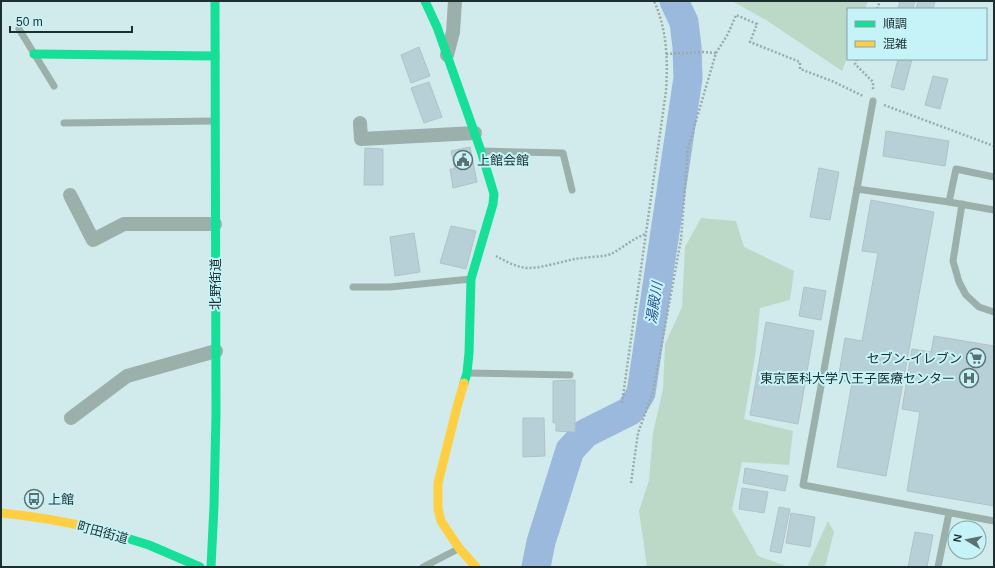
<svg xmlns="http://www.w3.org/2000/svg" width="995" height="568" font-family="Arial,'Noto Sans JP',sans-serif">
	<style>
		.green { fill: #bcd9c7 }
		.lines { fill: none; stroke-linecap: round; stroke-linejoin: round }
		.river { stroke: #9bb8dd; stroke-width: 29 }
		.building { fill: #b7d0d7; stroke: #b1c2c7 }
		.path { stroke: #99abaa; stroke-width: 2.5; stroke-dasharray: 2 2; stroke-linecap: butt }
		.lane { stroke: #9bb0ab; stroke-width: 7 }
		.street { stroke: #9bb0ab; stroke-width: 14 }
		.fast { stroke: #16e098; stroke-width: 9 }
		.slow { stroke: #ffcf43; stroke-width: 9 }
		.labels { text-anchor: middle; stroke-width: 4; stroke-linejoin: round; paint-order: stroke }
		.poi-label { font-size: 13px; fill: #1d2e30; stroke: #c6f3f7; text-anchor: start }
		.street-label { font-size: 13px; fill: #1d2e30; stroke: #c6f3f7 }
		.water-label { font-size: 14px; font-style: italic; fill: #2e5394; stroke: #c6f3f7 }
	</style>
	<rect width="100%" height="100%" fill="#d1eaec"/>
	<g class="green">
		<path d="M732,1H868L865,9H848V56L842,71L766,20Z"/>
		<path d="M701,218L736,221L744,247L794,271L790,300L760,308L755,357L744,419L793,431L789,465L742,462L732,510L758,556L789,567H647L639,511L649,480L653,433L663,389L665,344L682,307L685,247Z"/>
		<path d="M828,521L834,532L825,567H807Z"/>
	</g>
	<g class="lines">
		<path class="river" d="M536,567L541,542L570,450L586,433L630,411L641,393L688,78L687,47L684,22L674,1"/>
	</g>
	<g class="building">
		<path d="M900,1H915L913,9H898Z"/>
		<path d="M918,1H935L933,9H916Z"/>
		<path d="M419,47L430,76L411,83L401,55Z"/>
		<path d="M898,59H912L904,90L891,87Z"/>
		<path d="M933,76L948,79L940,109L925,105Z"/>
		<path d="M429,82L442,117L424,123L411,88Z"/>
		<path d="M886,131L949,141L945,166L883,156Z"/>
		<path d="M470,147L477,182L453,188L450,169H455L451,151Z"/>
		<path d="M365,148L383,149V185H364Z"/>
		<path d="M819,168L839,172L830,220L810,217Z"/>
		<path d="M871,200L934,212L886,476L837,467L852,383L838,380L845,338L862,341L878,253L862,251Z"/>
		<path d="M451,226L476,231L466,269L440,263Z"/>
		<path d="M414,233L420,272L395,276L390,237Z"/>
		<path d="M804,287L826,291L821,320L799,316Z"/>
		<path d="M766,322L814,331L798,424L750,415Z"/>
		<path d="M934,336L994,346V506L907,491L920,412L902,409L912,349L931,352Z"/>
		<path d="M575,380V432L556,431V423H553V381Z"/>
		<path d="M523,418H544L545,456L523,457Z"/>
		<path d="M745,468L788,476L785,491L743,483Z"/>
		<path d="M742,488L768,492L764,513L739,509Z"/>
		<path d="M779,507L790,509L781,553L770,551Z"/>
		<path d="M791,513L815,517L810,547L786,543Z"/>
		<path d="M915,532L933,535L927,567H908Z"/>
	</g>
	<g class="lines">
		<g class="path">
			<path d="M877,9L880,1"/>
			<path d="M716,53L728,34L736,15L757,24L750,42L800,62V69L832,81L863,96"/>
			<path d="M857,59L855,64L873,82V90"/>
			<path d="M884,105L994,146"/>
			<path d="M496,256C505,261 516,267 527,268C543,268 559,262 575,259C584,257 604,257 611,254C623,248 633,238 646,234"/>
			<path d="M622,403L666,91C668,61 667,29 654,1"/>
			<path d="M631,483L638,433L653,392L681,239L688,148L716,53L704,52L666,54"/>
		</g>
		<g class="lane">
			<path d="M19,29L54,86"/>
			<path d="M873,101L803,485L994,521"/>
			<path d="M64,123L214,121"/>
			<path d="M481,151L563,153L572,190"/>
			<path d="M857,189L949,202L994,210"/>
			<path d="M949,202L956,169L994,177"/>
			<path d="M962,204L953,261L959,282L966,295L979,307L994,312"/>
			<path d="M353,287H390L471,279"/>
			<path d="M467,373L570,375"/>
			<path d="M423,567L458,549"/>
			<path d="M938,567L949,513"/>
		</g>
		<g class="street">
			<path d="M447,55L453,32L455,1"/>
			<path d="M360,123L361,139L475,133"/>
			<path d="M70,195L93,240L124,224H215"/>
			<path d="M71,418L127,376L216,351"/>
		</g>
		<g class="fast">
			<path d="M425,1L437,27L481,151L494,194L493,204L471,279L469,353L467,373L464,383"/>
			<path d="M34,54L215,56"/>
			<path d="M120,536L149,545L200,567"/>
			<path d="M211,567L214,506L216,414L215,1"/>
		</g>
		<g class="slow">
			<path d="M464,383L457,407L438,483V509L441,521L459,548L476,567"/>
			<path d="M1,513C41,517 81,524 120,536"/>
		</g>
	</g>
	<defs>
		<symbol id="civic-ring" viewBox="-11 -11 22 22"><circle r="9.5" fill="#c6f3f7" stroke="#5c7072" stroke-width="1.5"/><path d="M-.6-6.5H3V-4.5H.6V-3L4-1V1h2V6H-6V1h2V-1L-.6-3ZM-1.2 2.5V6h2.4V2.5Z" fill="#5c7072"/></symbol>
		<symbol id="supermarket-ring" viewBox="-11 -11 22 22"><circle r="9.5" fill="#c6f3f7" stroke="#5c7072" stroke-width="1.5"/><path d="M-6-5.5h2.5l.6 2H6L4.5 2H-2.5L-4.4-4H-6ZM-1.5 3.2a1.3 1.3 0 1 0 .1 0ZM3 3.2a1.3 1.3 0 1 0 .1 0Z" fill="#5c7072"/></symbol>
		<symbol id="hospital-ring" viewBox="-11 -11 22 22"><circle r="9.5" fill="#c6f3f7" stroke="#5c7072" stroke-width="1.5"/><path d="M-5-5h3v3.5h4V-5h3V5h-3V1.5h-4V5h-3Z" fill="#5c7072"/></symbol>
		<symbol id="bus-ring" viewBox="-11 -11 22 22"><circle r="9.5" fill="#c6f3f7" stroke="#5c7072" stroke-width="1.5"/><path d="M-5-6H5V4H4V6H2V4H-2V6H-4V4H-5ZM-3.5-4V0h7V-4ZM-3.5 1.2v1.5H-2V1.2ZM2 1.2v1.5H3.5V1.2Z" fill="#5c7072"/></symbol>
	</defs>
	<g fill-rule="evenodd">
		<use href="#civic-ring" x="452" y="149" width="22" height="22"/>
		<use href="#supermarket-ring" x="965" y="347" width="22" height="22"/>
		<use href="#hospital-ring" x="958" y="367" width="22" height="22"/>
		<use href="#bus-ring" x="23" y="488" width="22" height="22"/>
	</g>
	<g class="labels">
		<g class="poi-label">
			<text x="477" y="165">上館会館</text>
			<text x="962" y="363" text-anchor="end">セブン-イレブン</text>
			<text x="955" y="383" text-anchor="end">東京医科大学八王子医療センター</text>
			<text x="48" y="504">上館</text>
		</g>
		<g class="street-label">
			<text transform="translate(215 284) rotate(-90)" y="5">北野街道</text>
			<text transform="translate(103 532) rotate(15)" y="5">町田街道</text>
		</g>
		<g class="water-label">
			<text transform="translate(654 303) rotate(-81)" y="5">湯殿川</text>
		</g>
	</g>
	<rect width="995" height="568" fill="none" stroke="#1d2e30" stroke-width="4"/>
	<rect x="847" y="8" width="140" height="52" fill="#c6f3f7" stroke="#82a4a7"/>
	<rect x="855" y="21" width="20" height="6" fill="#16e098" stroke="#82a4a7"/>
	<text x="883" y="28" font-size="12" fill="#1d2e30">順調</text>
	<rect x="855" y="41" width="20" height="6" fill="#ffcf43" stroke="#82a4a7"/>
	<text x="883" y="48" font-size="12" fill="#1d2e30">混雑</text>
	<g transform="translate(967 540) rotate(280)"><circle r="19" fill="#c6f3f7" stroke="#82a4a7"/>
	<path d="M0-3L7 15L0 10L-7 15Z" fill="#5c7072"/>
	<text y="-6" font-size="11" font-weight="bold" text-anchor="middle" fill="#1d2e30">N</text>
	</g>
	<path d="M10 26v6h122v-6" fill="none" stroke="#1d2e30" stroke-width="2"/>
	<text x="16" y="26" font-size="12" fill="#1d2e30" stroke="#c6f3f7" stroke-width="3" paint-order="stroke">50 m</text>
</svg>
